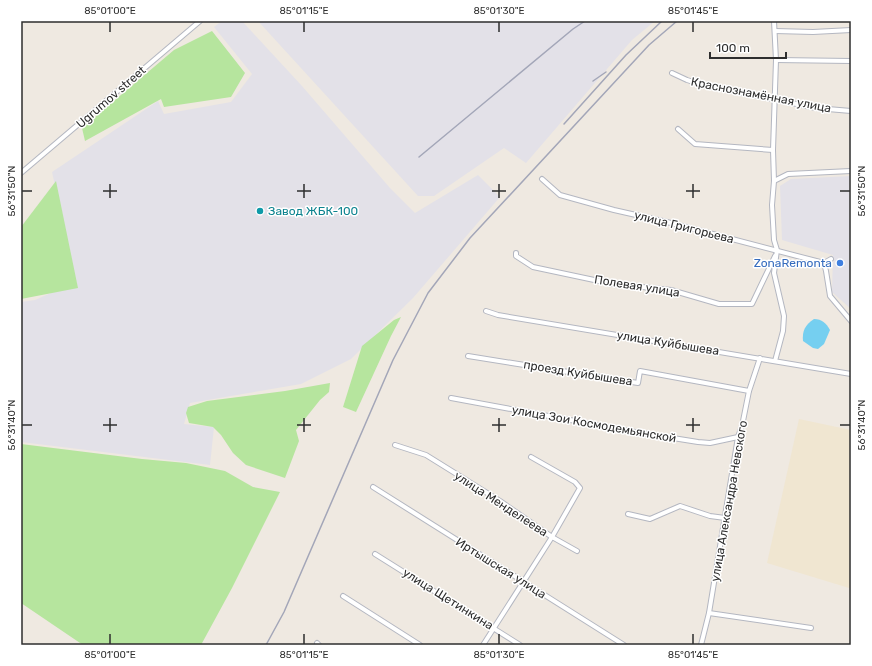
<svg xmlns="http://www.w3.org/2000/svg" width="872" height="666" font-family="Rubik,sans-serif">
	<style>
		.industrial { fill: #e3e1e8 }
		.education { fill: #f0e6d1 }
		.green { fill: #b6e59e }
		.water { fill: #75cff0 }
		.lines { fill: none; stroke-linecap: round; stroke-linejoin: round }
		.street-casing { stroke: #b4b7c1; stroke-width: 6 }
		.street { stroke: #fff; stroke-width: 4 }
		.rail { stroke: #a3a6b8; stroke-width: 1.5 }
		.ticks { fill: none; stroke: #2e2e2e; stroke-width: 1.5 }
		.culture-dot { fill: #0f9aa8; stroke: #fff; stroke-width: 1.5 }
		.shop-dot { fill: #3f7fe0; stroke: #fff; stroke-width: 1.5 }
		.labels { text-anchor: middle; stroke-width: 3; stroke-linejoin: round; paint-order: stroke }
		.street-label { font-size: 12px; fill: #2e2e2e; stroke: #fff }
		.culture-label { font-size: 12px; fill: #0d838f; stroke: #fff; text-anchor: start }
		.shop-label { font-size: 12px; fill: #366cbe; stroke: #fff; text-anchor: end }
		.neatline { fill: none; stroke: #2e2e2e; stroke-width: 1.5 }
		.ticks-label { font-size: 10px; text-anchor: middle; fill: #2e2e2e }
	</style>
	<rect width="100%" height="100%" fill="#efe9e1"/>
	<g class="industrial">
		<path d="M222,21H242L302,86L390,188L415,213L478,175L500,197L413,298L351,359L301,384L190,403L184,424L214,427L210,465L21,442V302L35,300L76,282L52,172L158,101L164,114L231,102L252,74L214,27Z"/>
		<path d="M258,21H655L632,40L526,163L504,148L434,196H418Z"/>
		<path d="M851,176V309L832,292L833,255L782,240L780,186L791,179Z"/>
	</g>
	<path class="education" d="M799,419L851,430V585L849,588L767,563Z"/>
	<g class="green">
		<path d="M212,31L245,73L231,97L164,107L161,99L85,141L82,128L174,50Z"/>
		<path d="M56,181L78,288L21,299V227Z"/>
		<path d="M401,317L391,336L356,412L343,407L362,346L394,320Z"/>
		<path d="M330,383L329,392L320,400L296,430L299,441L285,478L246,465L233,453L221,435L213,427L189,423L186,413L188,407L207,401L285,391Z"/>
		<path d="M21,444L142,459L186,463L225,471L253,487L280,492L232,588L201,645H83L21,603Z"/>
	</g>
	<path class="water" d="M814,319C822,319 826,323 830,330L824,344L818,349L813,348L803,341C802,331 805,325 814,319Z"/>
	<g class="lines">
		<defs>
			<g id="street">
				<path d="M774,21L776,60L773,150L774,181L772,205L774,240L777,250L774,273L784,316L783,331L775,361"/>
				<path d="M775,31L813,32L851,30"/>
				<path d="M776,60L851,61"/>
				<path d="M672,73L687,80L703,85L816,108L851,111"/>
				<path d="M678,129L695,144L773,150"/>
				<path d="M21,173L200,21"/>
				<path d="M542,179L560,195L614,210L667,222L824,263L831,259"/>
				<path d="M774,181L788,174L851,171"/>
				<path d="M516,253V256L533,267L613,284L671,290L719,304H752L775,256"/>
				<path d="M824,263L826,271L830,296L851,321"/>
				<path d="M486,311L498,315L851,374"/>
				<path d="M468,356L638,383L640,371L749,391"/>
				<path d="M451,398L635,432L698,442L710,443L738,437"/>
				<path d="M395,445L426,455L500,501L552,537L577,551"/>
				<path d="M373,487L624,645"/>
				<path d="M628,514L650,519L680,506L710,516L725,518"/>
				<path d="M375,554L520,645"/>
				<path d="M343,596L420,645"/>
				<path d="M709,613L811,628"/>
				<path d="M317,643L319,645"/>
				<path d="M483,645L552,537L580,488L575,482L531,457"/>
				<path d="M701,645L709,613L738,437L742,426L749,391L760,358"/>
			</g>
		</defs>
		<use href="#street" class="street-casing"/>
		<use href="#street" class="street"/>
		<g class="rail">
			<path d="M593,81L606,72"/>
			<path d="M564,124L626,55L662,21"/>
			<path d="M419,157L573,29L585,21"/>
			<path d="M266,645L284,612L393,360L428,293L470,238L649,45L677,21"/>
		</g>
	</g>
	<path class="ticks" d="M110,22V32M304,22V32M499,22V32M693,22V32M110,184V198M304,184V198M499,184V198M693,184V198M22,191H32M103,191H117M297,191H311M492,191H506M686,191H700M840,191H850M110,418V432M304,418V432M499,418V432M693,418V432M22,425H32M103,425H117M297,425H311M492,425H506M686,425H700M840,425H850M110,634V644M304,634V644M499,634V644M693,634V644"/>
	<circle class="culture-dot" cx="260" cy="211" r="4"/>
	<circle class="shop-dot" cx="840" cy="263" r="4"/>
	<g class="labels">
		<g class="street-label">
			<text transform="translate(761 95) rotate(11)" y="4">Краснознамённая улица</text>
			<text transform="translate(111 97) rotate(-41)" y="4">Ugrumov street</text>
			<text transform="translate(684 227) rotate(14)" y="4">улица Григорьева</text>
			<text transform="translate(637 286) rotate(9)" y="4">Полевая улица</text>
			<text transform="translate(668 343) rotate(9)" y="4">улица Куйбышева</text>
			<text transform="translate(578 373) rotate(9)" y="4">проезд Куйбышева</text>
			<text transform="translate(594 424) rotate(10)" y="4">улица Зои Космодемьянской</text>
			<text transform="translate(729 501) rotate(-80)" y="4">улица Александра Невского</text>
			<text transform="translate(501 504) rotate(33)" y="4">улица Менделеева</text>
			<text transform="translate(501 568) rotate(32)" y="4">Иртышская улица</text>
			<text transform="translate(448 599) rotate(32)" y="4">улица Щетинкина</text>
		</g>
		<g class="culture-label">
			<text x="268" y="215">Завод ЖБК-100</text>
		</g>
		<g class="shop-label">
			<text x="832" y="267">ZonaRemonta</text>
		</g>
	</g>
	<rect width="872" height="666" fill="none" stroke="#ffffff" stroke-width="44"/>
	<path d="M710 52v6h76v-6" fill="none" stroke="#2e2e2e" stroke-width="2"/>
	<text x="716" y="52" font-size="12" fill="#2e2e2e" stroke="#ffffff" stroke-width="3" paint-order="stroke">100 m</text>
	<rect x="22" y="22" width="828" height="622" class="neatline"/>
	<g class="ticks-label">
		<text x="110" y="14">85°01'00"E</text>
		<text x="304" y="14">85°01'15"E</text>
		<text x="499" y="14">85°01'30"E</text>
		<text x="693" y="14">85°01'45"E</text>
		<text transform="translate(11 191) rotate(-90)" y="4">56°31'50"N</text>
		<text transform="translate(861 191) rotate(-90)" y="4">56°31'50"N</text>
		<text transform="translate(11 425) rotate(-90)" y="4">56°31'40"N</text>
		<text transform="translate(861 425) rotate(-90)" y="4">56°31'40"N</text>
		<text x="110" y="658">85°01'00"E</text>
		<text x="304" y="658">85°01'15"E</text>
		<text x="499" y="658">85°01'30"E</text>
		<text x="693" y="658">85°01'45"E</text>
	</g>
</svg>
